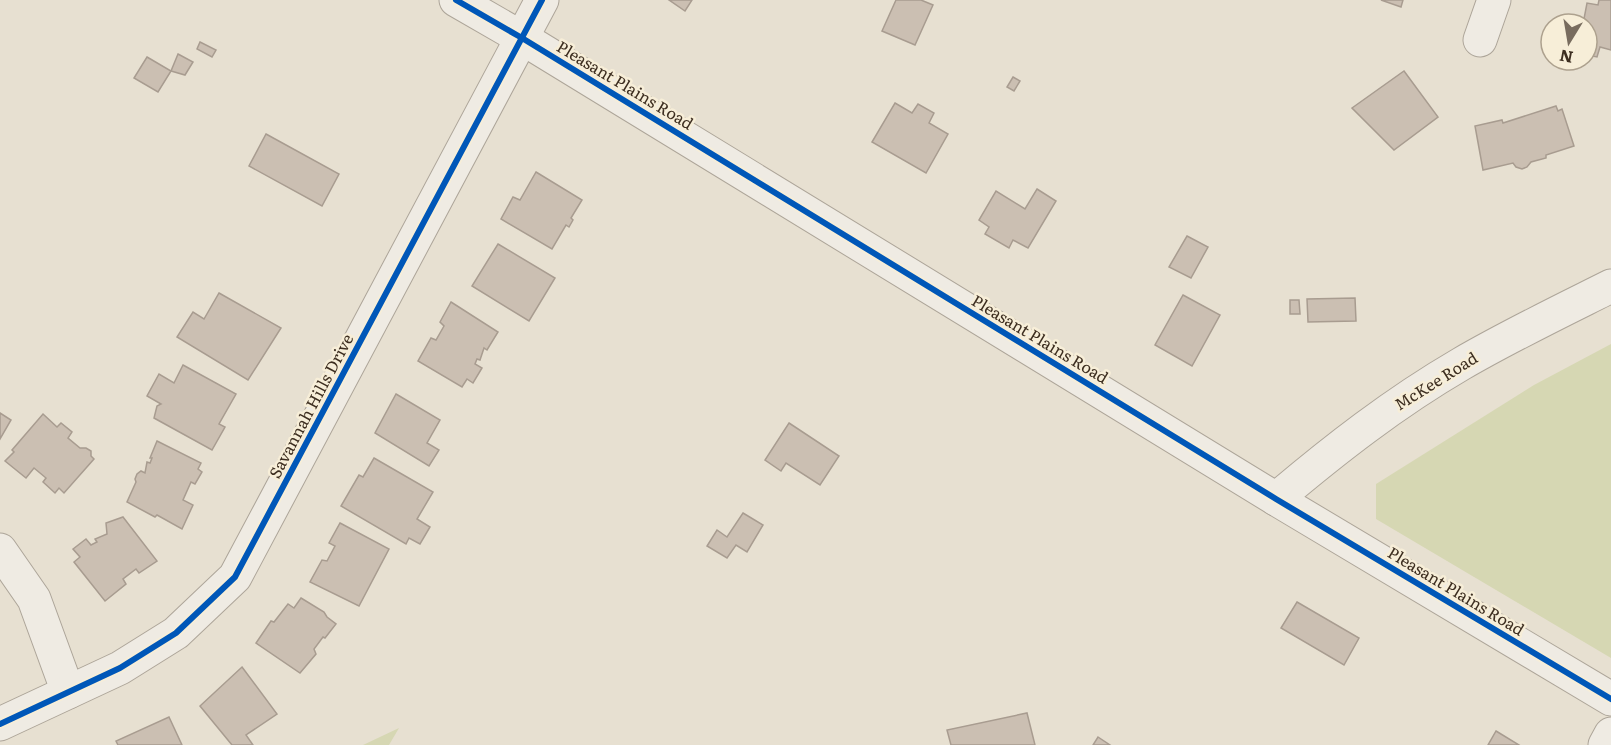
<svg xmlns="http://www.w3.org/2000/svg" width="1611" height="745" font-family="Literata,serif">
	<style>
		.green { fill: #d6d7b3 }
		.building { fill: #cbbfb2; stroke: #a89c90; stroke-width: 1.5 }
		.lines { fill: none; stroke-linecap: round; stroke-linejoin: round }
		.minor-casing { stroke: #ada599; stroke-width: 35 }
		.minor { stroke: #efebe3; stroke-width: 33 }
		.cycleway-casing { stroke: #f7eed8; stroke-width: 10 }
		.cycleway { stroke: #0057b8; stroke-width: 6 }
		.labels { text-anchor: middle; stroke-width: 5; stroke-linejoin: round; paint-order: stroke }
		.street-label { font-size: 16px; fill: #3d2e20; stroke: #f7eed8 }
	</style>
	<rect width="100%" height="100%" fill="#e7e0d1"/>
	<g class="green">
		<path d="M1611,344V658L1376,519V484L1534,385Z"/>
		<path d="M399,728L389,745H363Z"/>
	</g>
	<g class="building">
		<path d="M669,0H692L685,11Z"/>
		<path d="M896,0H921L933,5L915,45L882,31Z"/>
		<path d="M1381,0H1403L1401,7Z"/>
		<path d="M1599,0H1611V50L1600,47L1597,57L1587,55V24H1583L1587,3L1598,5Z"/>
		<path d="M200,42L216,50L212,57L197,49Z"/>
		<path d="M178,54L193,62L185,75L171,71Z"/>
		<path d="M147,57L171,71L158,92L134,78Z"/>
		<path d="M1404,71L1438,117L1394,150L1352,108Z"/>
		<path d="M1013,77L1020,81L1014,91L1007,87Z"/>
		<path d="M895,103L912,113L918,104L934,113L929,123L948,134L926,173L872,142Z"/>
		<path d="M1556,106L1558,111L1562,109L1574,146L1546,155V158L1531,162L1527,167L1522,169L1516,167L1513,163L1483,170L1475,126L1502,120L1503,123Z"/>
		<path d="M266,134L339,174L322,206L249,166Z"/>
		<path d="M536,172L582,200L571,218L573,220L569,227L566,225L552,249L501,219L513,197L520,200Z"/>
		<path d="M1037,189L1056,201L1028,248L1013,240L1009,248L985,234L989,227L979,220L996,191L1025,209Z"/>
		<path d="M1187,236L1208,247L1191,278L1169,267Z"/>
		<path d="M498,244L555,278L529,321L472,286Z"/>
		<path d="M219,293L281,328L248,380L177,337L193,312L204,319Z"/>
		<path d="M1183,295L1220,315L1192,366L1155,345Z"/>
		<path d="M1355,298L1356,321L1308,322L1307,299Z"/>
		<path d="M1290,300H1299L1300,314H1290Z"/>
		<path d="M451,302L498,332L487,350L484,348L480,360L477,359L475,364L482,368L473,383L467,379L462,387L418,361L431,338L436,340L444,326L440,322Z"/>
		<path d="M183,365L236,394L219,424L225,427L212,450L154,418L157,406L161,404L147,396L159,374L174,383Z"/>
		<path d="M396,394L440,420L427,443L439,450L429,466L375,433Z"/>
		<path d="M0,413L11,420L0,439Z"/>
		<path d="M43,414L57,427L61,423L72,432L68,438L80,448H86L91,451V456L94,459L64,493L59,488L55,493L43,482L46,478L34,468L26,478L5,461L14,452L12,450Z"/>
		<path d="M789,423L839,456L820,485L786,463L781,471L765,460Z"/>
		<path d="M157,441L201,463L198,469L202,472L195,484L191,482L183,500L193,505L182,529L157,515L155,517L127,502L136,482L135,479L137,474L141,471L145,473L147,462L150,463L152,458H150Z"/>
		<path d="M374,458L433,492L417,519L430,527L420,544L409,538L406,544L341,506L359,475L363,477Z"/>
		<path d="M743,513L763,525L747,552L736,545L727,558L707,546L717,530L727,537Z"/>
		<path d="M123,517L157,561L139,573L136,569L123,579L126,584L105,601L74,562L80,557L73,549L86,539L91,545L97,542L95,539L107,534L106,523Z"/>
		<path d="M340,523L389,549L359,606L310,582L322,560L327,561L335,546L329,543Z"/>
		<path d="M301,598L324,612L327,617L336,624L325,638L323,637L314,649L316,654L300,673L256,643L271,621L274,622L288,604L294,608Z"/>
		<path d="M1297,602L1359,638L1344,665L1281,628Z"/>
		<path d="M242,667L277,714L246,735L253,745H232L200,706Z"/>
		<path d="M1027,713L1035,745H951L947,730Z"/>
		<path d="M169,717L182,745H118L116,741Z"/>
		<path d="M1496,731L1519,745H1488Z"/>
		<path d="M1098,737L1110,745H1093Z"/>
	</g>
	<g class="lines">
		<defs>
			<g id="minor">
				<path d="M456,0L522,38L1276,499L1611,699"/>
				<path d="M1480,40L1494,0"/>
				<path d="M1276,499C1334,450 1394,403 1461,364C1509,336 1561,311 1611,286"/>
				<path d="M0,550L34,599L68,692"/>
				<path d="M0,724L120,668L176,633L235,577L542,0"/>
				<path d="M1605,745L1611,734"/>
			</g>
		</defs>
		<use href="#minor" class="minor-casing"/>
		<use href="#minor" class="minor"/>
		<defs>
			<g id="cycleway">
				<path d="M456,0L522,38L1276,499L1611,699"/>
				<path d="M0,724L120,668L176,633L235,577L542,0"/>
			</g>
		</defs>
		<use href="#cycleway" class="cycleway-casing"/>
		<use href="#cycleway" class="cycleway"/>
	</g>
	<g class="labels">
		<g class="street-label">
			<text transform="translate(625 85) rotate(31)" y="6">Pleasant Plains Road</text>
			<text transform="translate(1040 339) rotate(31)" y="6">Pleasant Plains Road</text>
			<text transform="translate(1436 381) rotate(-32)" y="6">McKee Road</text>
			<text transform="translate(311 406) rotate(-62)" y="6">Savannah Hills Drive</text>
			<text transform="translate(1456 591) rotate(31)" y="6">Pleasant Plains Road</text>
		</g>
	</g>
	<g transform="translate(1569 42) rotate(191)"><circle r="28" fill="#f7eed8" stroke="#ada18e" stroke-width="1.5"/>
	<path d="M0-4.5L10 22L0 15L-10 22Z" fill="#786c5e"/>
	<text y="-9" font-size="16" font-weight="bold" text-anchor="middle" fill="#3d2e20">N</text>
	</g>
</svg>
